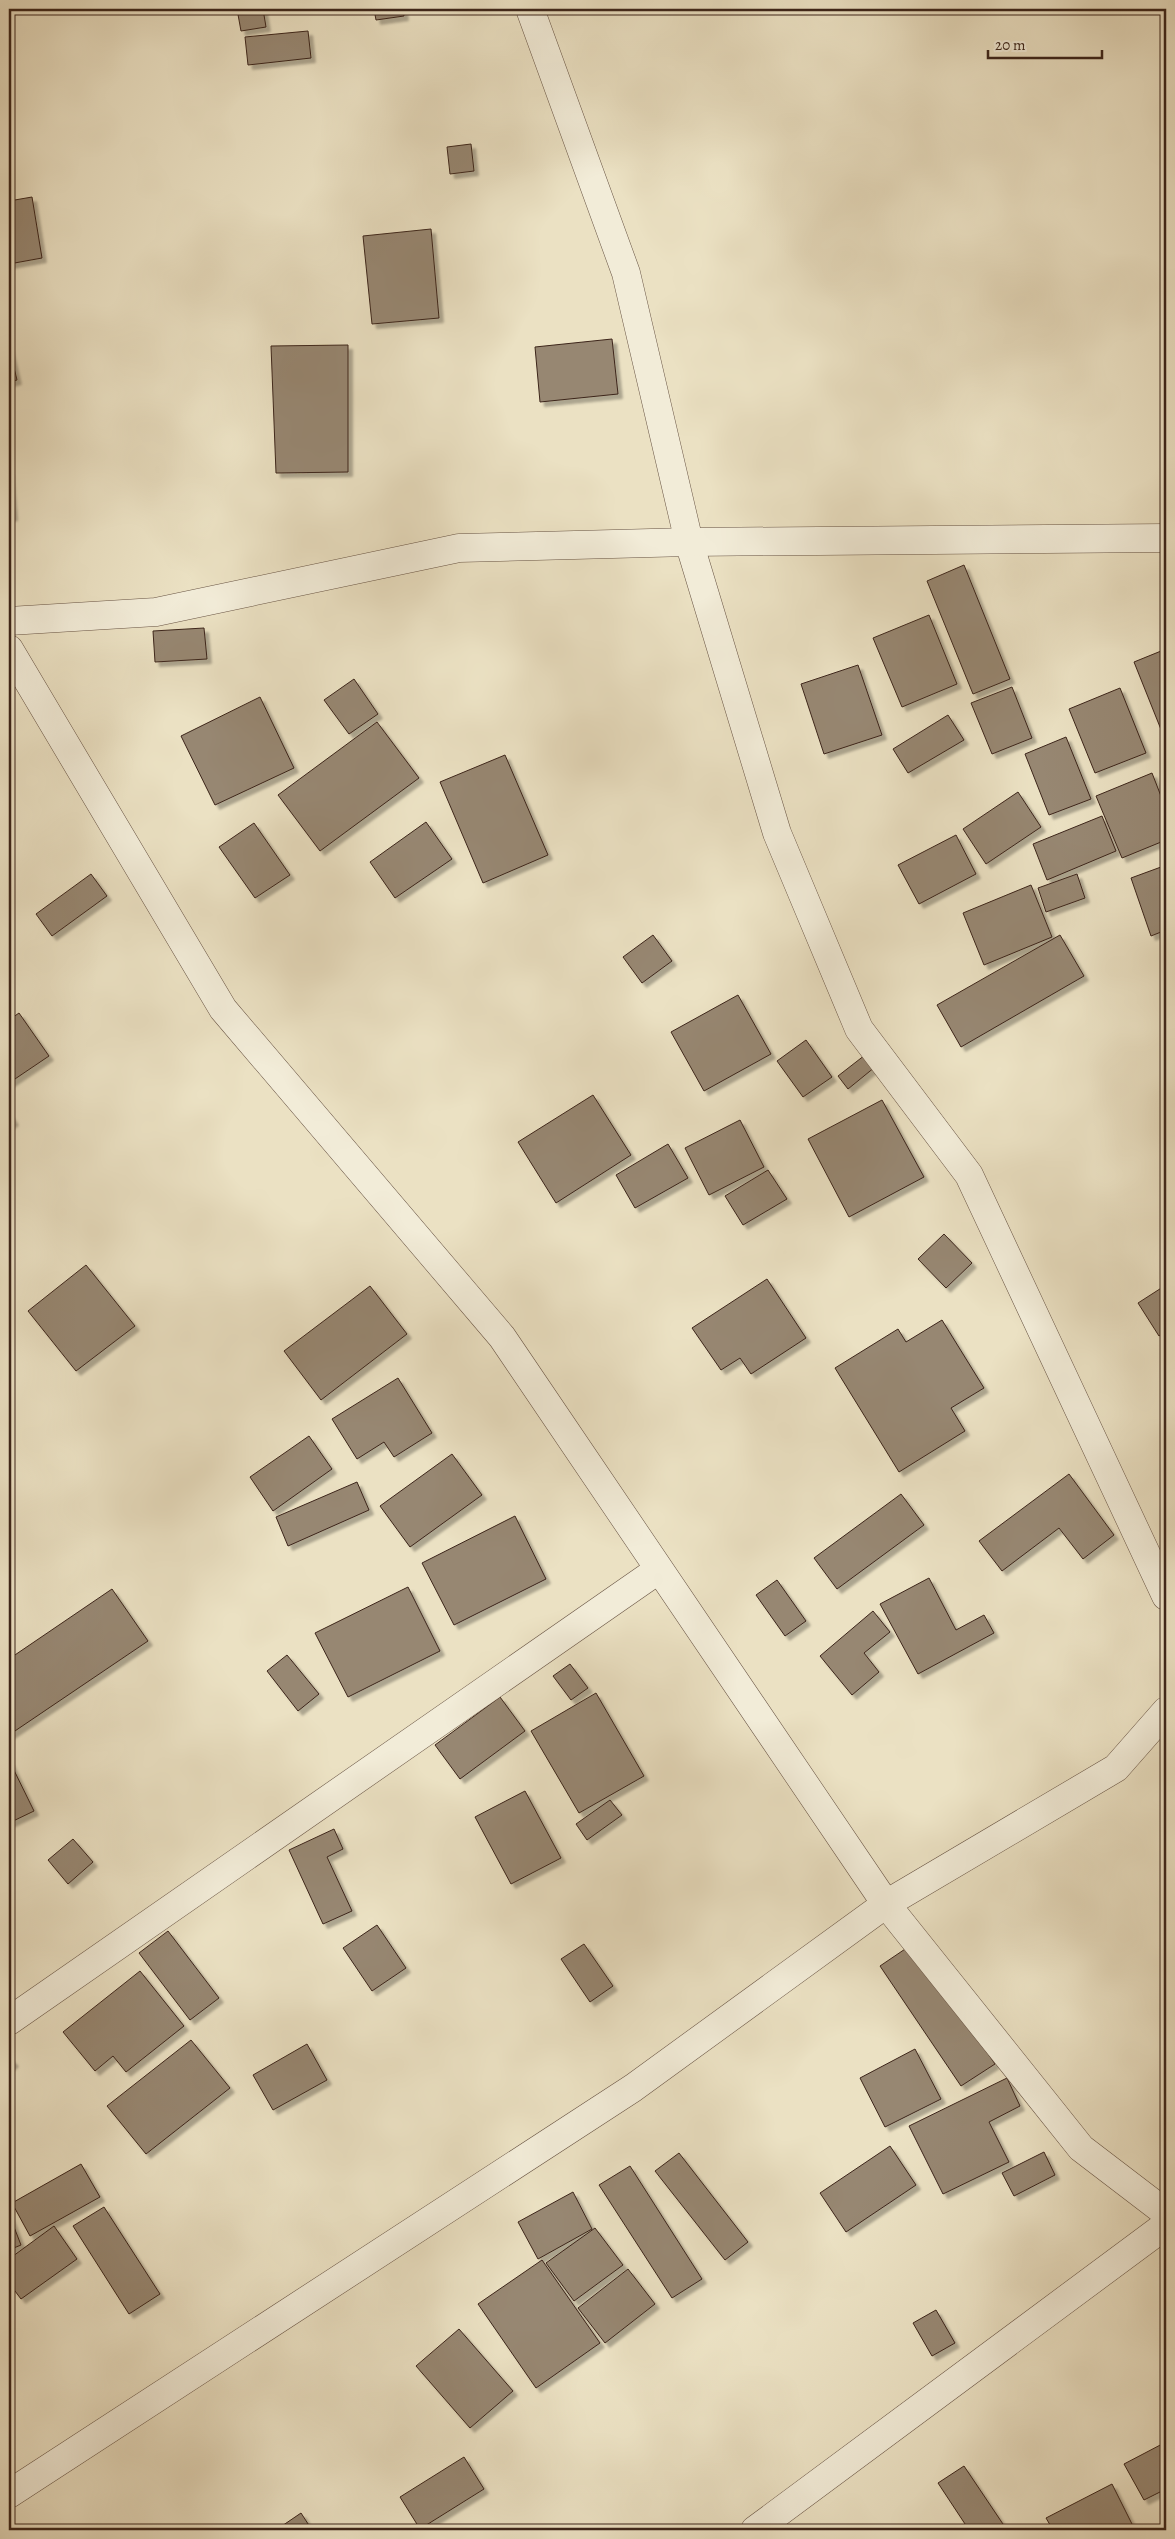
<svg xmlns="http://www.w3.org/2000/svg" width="1175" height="2539" font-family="Alegreya,serif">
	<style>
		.building { fill: #978772; stroke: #3c251a; filter: url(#shadow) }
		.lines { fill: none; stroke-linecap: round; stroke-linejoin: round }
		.street-casing { stroke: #685444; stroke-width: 29 }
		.street { stroke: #f2ecd8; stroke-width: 28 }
	</style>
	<defs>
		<filter id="shadow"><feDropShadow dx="4.5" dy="4.5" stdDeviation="1" flood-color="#0004"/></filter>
	</defs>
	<rect width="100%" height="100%" fill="#ebe1c3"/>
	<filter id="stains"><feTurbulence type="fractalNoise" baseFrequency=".004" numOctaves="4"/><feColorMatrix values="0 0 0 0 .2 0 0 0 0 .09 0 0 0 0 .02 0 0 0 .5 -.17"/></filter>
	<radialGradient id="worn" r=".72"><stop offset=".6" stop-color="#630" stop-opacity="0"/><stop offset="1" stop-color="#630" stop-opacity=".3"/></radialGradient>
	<g class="building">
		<path d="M237,9H263L266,27L241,31Z"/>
		<path d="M374,9H403L404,16L376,20Z"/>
		<path d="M308,31L311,58L248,65L245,37Z"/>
		<path d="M471,144L474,171L450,174L447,147Z"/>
		<path d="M32,197L42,258L9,264V201Z"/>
		<path d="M431,229L439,318L372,324L363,236Z"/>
		<path d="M612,339L618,394L540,402L535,347Z"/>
		<path d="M348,345V472L276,473L271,346Z"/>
		<path d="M9,347L17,380L9,382Z"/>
		<path d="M9,471L13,516L9,517Z"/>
		<path d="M964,565L1010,679L973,694L927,581Z"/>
		<path d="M929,615L957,684L902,707L873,638Z"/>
		<path d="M204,628L207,659L155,662L153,631Z"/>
		<path d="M1166,649V742L1134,662Z"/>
		<path d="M858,665L882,735L824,754L801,684Z"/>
		<path d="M354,679L378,714L349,734L324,700Z"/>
		<path d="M1012,687L1032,738L992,754L971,703Z"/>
		<path d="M1120,688L1146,753L1095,773L1069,709Z"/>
		<path d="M260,697L294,768L215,805L181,736Z"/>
		<path d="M948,715L964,740L908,773L893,749Z"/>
		<path d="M377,722L419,778L320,851L278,795Z"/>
		<path d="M1066,737L1091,799L1049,815L1025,754Z"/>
		<path d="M505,755L548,855L483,883L440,782Z"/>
		<path d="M1152,773L1166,809V840L1122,858L1096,796Z"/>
		<path d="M1018,792L1041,827L986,864L963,829Z"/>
		<path d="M1102,816L1116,851L1047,880L1033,844Z"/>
		<path d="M426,822L452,859L395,898L370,862Z"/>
		<path d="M254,823L290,875L255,898L219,847Z"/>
		<path d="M956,835L976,874L919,904L898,865Z"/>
		<path d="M1161,867L1166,881V930L1151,936L1131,878Z"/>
		<path d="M91,874L107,896L52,936L36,914Z"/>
		<path d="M1077,874L1085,898L1046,912L1038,888Z"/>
		<path d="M1031,885L1052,937L984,965L963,913Z"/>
		<path d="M653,935L672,961L642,983L623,957Z"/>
		<path d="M1060,935L1084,976L961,1047L937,1005Z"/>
		<path d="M738,995L771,1054L704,1091L671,1032Z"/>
		<path d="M19,1013L49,1056L9,1083V1020Z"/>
		<path d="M806,1040L832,1077L803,1097L777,1061Z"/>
		<path d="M865,1055L875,1067L848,1089L838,1076Z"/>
		<path d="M593,1095L631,1155L556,1203L518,1142Z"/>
		<path d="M882,1100L924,1177L849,1217L808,1139Z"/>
		<path d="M9,1113L14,1121L9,1125Z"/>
		<path d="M740,1120L764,1167L709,1195L685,1148Z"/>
		<path d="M668,1144L688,1178L635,1208L616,1175Z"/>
		<path d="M768,1170L787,1199L743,1225L725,1196Z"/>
		<path d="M944,1234L972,1263L946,1288L918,1259Z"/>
		<path d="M86,1265L135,1326L76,1371L28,1311Z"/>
		<path d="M767,1279L806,1338L751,1374L740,1358L721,1370L692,1328Z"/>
		<path d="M1166,1285V1331L1159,1336L1138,1303Z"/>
		<path d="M370,1286L407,1334L321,1400L284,1351Z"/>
		<path d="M942,1320L984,1388L951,1408L965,1431L899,1472L835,1368L898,1329L906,1342Z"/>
		<path d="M398,1378L432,1433L394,1457L384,1442L357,1459L332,1419Z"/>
		<path d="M309,1436L332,1469L273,1511L250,1477Z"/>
		<path d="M452,1454L482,1495L410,1547L380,1506Z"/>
		<path d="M1069,1474L1114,1535L1083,1559L1059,1528L1002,1571L979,1541Z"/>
		<path d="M357,1482L369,1510L288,1546L276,1517Z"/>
		<path d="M901,1494L924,1525L837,1589L814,1558Z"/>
		<path d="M515,1516L546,1579L454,1625L422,1563Z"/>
		<path d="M929,1578L956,1630L984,1615L994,1633L918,1674L880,1604Z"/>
		<path d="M777,1580L806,1621L785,1636L756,1595Z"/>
		<path d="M408,1587L440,1651L348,1697L315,1633Z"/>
		<path d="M112,1589L148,1641L9,1735V1659Z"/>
		<path d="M873,1611L890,1632L864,1653L879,1672L852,1695L820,1656Z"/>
		<path d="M287,1655L319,1694L298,1711L267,1671Z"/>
		<path d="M570,1664L588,1688L571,1700L553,1676Z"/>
		<path d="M596,1693L644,1776L579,1813L531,1731Z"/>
		<path d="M500,1697L525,1731L460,1779L435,1745Z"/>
		<path d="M9,1760L34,1811L9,1823Z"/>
		<path d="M525,1791L561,1858L511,1884L475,1817Z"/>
		<path d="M610,1800L622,1815L587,1840L576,1824Z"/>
		<path d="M334,1829L343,1849L327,1857L352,1911L323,1924L289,1850Z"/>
		<path d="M73,1839L93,1862L68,1884L48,1860Z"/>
		<path d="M377,1925L406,1968L372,1991L343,1948Z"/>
		<path d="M168,1931L219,1998L190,2020L139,1953Z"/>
		<path d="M914,1943L995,2064L961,2086L880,1966Z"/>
		<path d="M584,1944L613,1986L590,2002L561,1959Z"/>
		<path d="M140,1971L184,2026L126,2072L113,2056L95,2071L63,2032Z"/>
		<path d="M191,2040L230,2088L146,2154L107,2106Z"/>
		<path d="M307,2044L327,2080L273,2110L253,2075Z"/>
		<path d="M915,2049L941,2099L885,2127L860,2078Z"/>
		<path d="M9,2057L14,2062L9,2067Z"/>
		<path d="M1007,2078L1020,2106L989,2122L1009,2162L943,2194L909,2126Z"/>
		<path d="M890,2146L916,2185L846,2232L820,2193Z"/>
		<path d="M1044,2152L1055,2175L1014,2196L1002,2173Z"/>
		<path d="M679,2153L748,2242L725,2260L655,2171Z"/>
		<path d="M81,2164L100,2197L30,2236L12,2203Z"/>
		<path d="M630,2166L702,2279L672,2298L599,2185Z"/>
		<path d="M573,2192L592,2229L538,2259L518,2222Z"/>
		<path d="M104,2207L160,2294L129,2314L73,2226Z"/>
		<path d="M9,2214L21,2245L9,2250Z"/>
		<path d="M54,2226L77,2259L21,2299L9,2283V2259Z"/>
		<path d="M595,2228L623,2265L574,2301L546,2263Z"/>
		<path d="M542,2260L600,2343L536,2388L478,2304Z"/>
		<path d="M628,2269L655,2304L605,2343L578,2308Z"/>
		<path d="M936,2310L955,2343L932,2356L913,2323Z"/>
		<path d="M459,2329L513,2391L470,2428L416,2366Z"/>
		<path d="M1166,2442V2489L1144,2500L1124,2464Z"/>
		<path d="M464,2457L484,2489L420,2529L400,2497Z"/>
		<path d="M964,2466L1007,2530H969L938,2483Z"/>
		<path d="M1112,2484L1135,2530H1053L1046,2518Z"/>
		<path d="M301,2513L312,2530H276Z"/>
	</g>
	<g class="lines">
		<defs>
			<g id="street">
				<path d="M530,9L626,273L689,542L777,833L859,1029L969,1175L1166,1596"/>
				<path d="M9,621L156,612L459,548L689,542L1166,538"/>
				<path d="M9,649L223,1009L502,1337L886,1904L1081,2148L1166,2213"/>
				<path d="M9,2021L658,1570"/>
				<path d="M9,2494L633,2088L886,1904L1116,1768L1166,1711"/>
				<path d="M755,2530L1166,2225"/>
			</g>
		</defs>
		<use href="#street" class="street-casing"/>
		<use href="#street" class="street"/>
	</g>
	<rect width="1175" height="2539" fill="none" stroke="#ebe1c3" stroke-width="30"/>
	<rect x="10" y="10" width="1155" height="2519" fill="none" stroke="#3c251a" stroke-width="2.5"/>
	<rect x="15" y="15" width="1145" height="2509" fill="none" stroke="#3c251a"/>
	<path d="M988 50v8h114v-8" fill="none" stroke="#3c251a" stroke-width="2.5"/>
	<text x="995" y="50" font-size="15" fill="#3c251a" stroke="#f2ecd8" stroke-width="4" paint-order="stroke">20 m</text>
	<rect width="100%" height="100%" filter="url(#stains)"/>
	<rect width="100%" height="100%" fill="url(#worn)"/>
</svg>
